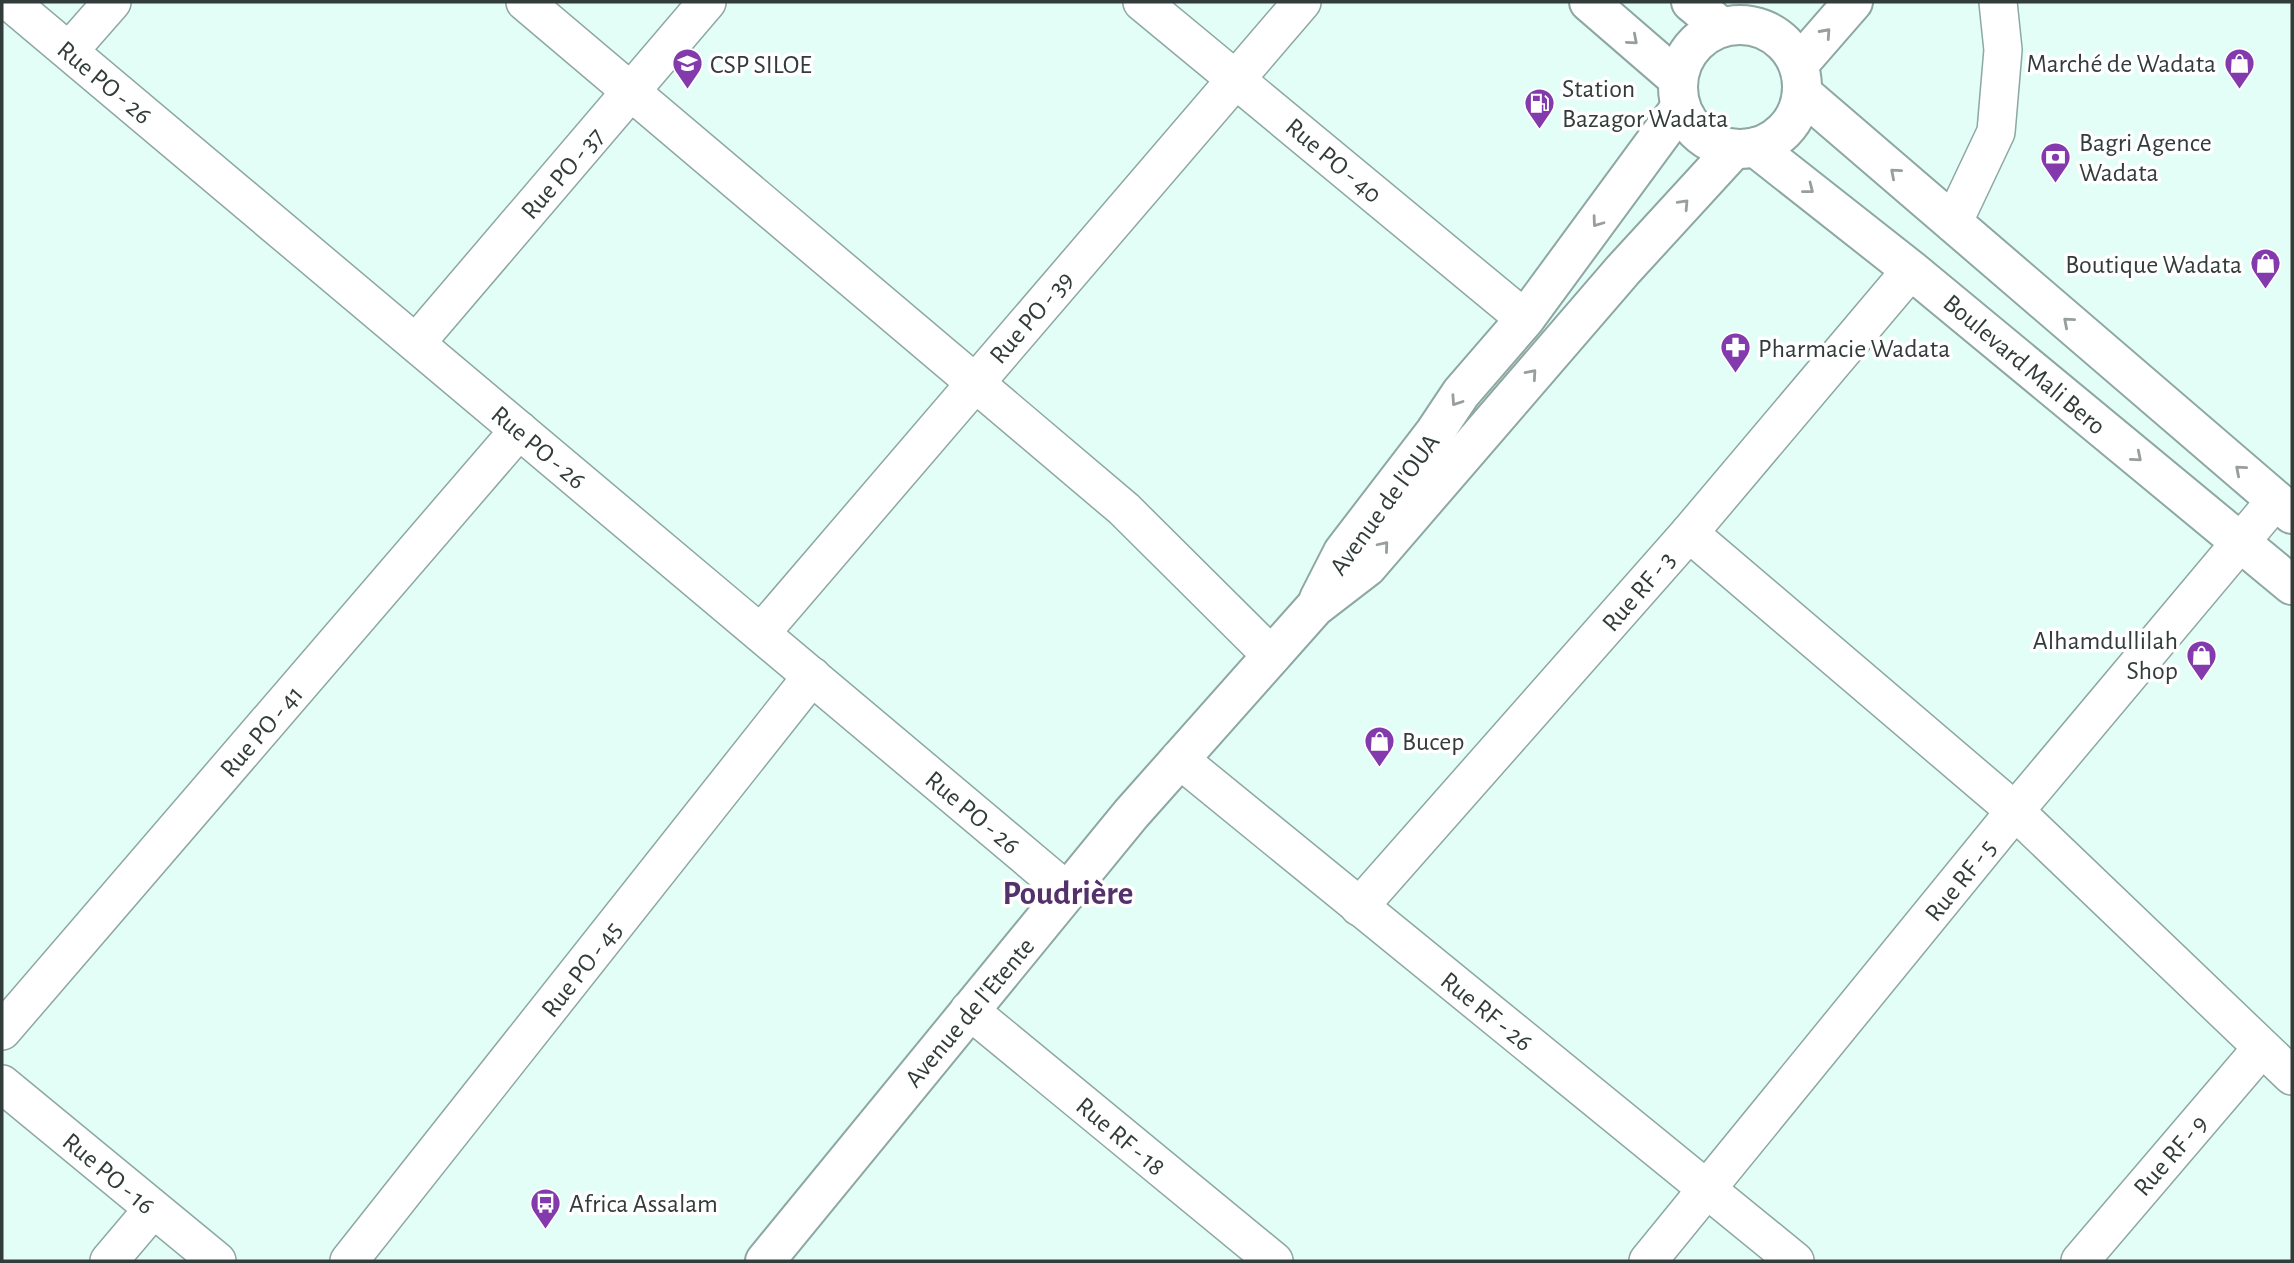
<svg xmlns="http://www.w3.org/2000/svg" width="2294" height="1263" font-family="'Alegreya Sans',sans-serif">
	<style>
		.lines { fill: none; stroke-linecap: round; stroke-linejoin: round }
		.minor-casing { stroke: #8ea7a2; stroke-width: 40 }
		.major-casing { stroke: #8ea7a2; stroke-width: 42 }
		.minor { stroke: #fff; stroke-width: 37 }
		.major { stroke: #fff; stroke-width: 38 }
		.oneway { stroke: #989e9c }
		.labels { text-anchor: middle; stroke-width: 7; stroke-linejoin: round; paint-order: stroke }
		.poi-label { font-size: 26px; fill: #323c3a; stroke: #fff; text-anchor: start }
		.street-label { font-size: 26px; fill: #323c3a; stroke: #fff }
		.district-label { font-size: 33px; font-weight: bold; fill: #53316a; stroke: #fff }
	</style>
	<rect width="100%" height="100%" fill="#e3fdf7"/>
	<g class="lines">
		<defs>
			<g id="minor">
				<path d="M10,2L1068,892"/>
				<path d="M525,2L1124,509L1272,656"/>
				<path d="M1142,2L1525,319"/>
				<path d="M69,51L112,2"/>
				<path d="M1953,223L1996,132L2003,50L1998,2"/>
				<path d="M416,343L707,2"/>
				<path d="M1689,533L2015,811L2292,1076"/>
				<path d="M761,633L1302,2"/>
				<path d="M1179,759L1795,1261"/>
				<path d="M1359,907L1689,533L1911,270"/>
				<path d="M969,1010L1274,1261"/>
				<path d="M2,1031L519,430"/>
				<path d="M2,1084L217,1261"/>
				<path d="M109,1261L153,1209"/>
				<path d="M349,1261L812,676"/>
				<path d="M1648,1261L2015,811L2275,501"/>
				<path d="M2080,1261L2261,1049"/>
			</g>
			<g id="major">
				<path d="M1589,2L1678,79"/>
				<path d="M1691,2L1721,27"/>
				<circle cx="1740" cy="87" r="62"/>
				<path d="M1799,64L1853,2"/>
				<path d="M1802,93L2292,514"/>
				<path d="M1755,147L1911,270L2292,585"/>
				<path d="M1319,599L1343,552L1435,432L1461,393L1525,319L1680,108"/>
				<path d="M765,1261L1131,814L1315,607L1367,567L1623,270L1734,149"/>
			</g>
		</defs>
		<use href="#minor" class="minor-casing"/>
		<use href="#major" class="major-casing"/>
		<use href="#minor" class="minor"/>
		<use href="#major" class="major"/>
	</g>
	<defs><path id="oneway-chevron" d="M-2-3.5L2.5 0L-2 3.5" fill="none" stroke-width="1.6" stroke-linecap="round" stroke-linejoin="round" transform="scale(1.75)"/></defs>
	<g class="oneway">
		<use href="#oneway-chevron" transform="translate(1826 33) rotate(-48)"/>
		<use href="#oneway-chevron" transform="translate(1633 40) rotate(41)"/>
		<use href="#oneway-chevron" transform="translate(1895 173) rotate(-139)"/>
		<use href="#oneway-chevron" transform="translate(1809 189) rotate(38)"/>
		<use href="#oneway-chevron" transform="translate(1684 204) rotate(-47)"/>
		<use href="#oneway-chevron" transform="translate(1597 222) rotate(126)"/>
		<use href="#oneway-chevron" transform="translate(2068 322) rotate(-139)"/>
		<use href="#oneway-chevron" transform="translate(1532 374) rotate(-49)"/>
		<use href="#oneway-chevron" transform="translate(1456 401) rotate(124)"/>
		<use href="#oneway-chevron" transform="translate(2137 457) rotate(40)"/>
		<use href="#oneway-chevron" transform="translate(2240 470) rotate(-139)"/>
		<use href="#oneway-chevron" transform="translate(1384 546) rotate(-50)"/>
	</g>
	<defs>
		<symbol id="shop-pin" viewBox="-11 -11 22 30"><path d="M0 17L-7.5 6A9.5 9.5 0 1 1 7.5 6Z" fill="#823aac" stroke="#fff"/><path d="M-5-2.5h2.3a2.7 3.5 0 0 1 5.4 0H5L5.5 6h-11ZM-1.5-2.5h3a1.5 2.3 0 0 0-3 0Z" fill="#fff"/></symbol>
		<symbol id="school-pin" viewBox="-11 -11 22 30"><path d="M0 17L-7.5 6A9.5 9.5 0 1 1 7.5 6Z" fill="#823aac" stroke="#fff"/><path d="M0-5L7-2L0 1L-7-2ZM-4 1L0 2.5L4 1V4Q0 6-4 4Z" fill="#fff"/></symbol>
		<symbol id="fuel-pin" viewBox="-11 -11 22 30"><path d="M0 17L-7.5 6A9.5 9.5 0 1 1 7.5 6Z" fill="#823aac" stroke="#fff"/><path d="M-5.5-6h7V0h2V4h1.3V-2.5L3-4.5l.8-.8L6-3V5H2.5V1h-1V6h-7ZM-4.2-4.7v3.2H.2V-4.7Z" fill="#fff"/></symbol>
		<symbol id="bank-pin" viewBox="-11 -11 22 30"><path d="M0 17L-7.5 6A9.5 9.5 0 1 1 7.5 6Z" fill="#823aac" stroke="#fff"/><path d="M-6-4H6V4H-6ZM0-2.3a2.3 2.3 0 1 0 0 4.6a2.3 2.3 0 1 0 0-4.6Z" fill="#fff"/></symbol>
		<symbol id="pharmacy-pin" viewBox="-11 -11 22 30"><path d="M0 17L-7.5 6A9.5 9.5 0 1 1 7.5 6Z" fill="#823aac" stroke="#fff"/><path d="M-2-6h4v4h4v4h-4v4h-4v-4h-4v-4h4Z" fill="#fff"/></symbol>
		<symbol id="bus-pin" viewBox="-11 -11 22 30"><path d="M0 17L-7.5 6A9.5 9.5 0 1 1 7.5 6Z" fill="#823aac" stroke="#fff"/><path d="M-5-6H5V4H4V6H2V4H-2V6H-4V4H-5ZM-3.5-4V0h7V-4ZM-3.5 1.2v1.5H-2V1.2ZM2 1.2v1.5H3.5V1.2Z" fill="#fff"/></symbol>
	</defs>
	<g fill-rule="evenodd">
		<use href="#shop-pin" x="2222" y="46" width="35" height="47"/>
		<use href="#school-pin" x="670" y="46" width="35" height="47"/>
		<use href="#fuel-pin" x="1522" y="86" width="35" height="47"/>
		<use href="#bank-pin" x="2038" y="140" width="35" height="47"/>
		<use href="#shop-pin" x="2248" y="246" width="35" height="47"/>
		<use href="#pharmacy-pin" x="1718" y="330" width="35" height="47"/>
		<use href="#shop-pin" x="2184" y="638" width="35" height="47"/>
		<use href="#shop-pin" x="1362" y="724" width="35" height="47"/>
		<use href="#bus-pin" x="528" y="1186" width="35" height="47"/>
	</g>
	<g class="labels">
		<g class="poi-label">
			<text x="2216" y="72" text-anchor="end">Marché de Wadata</text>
			<text x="710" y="73">CSP SILOE</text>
			<text x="1562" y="97">Station<tspan x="1562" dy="30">Bazagor Wadata</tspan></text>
			<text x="2079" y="151">Bagri Agence<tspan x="2079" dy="30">Wadata</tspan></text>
			<text x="2242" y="273" text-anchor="end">Boutique Wadata</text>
			<text x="1758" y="357">Pharmacie Wadata</text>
			<text x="2178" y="649" text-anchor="end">Alhamdullilah<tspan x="2178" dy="30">Shop</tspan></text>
			<text x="1402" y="750">Bucep</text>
			<text x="569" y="1212">Africa Assalam</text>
		</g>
		<g class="street-label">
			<text transform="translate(105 82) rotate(40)" y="9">Rue PO - 26</text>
			<text transform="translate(1334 160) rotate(40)" y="9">Rue PO - 40</text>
			<text transform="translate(562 173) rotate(-49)" y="9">Rue PO - 37</text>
			<text transform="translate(1031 317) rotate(-49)" y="9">Rue PO - 39</text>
			<text transform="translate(2025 364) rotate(40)" y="9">Boulevard Mali Bero</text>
			<text transform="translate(539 447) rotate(40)" y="9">Rue PO - 26</text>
			<text transform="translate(1384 504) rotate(-54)" y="9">Avenue de l'OUA</text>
			<text transform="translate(1638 591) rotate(-49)" y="9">Rue RF - 3</text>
			<text transform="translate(261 731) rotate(-49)" y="9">Rue PO - 41</text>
			<text transform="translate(973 812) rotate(40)" y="9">Rue PO - 26</text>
			<text transform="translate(1960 880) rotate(-51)" y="9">Rue RF - 5</text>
			<text transform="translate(581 969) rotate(-52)" y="9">Rue PO - 45</text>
			<text transform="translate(1487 1011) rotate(39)" y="9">Rue RF - 26</text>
			<text transform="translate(969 1012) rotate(-50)" y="9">Avenue de l'Etente</text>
			<text transform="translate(1121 1136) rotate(40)" y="9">Rue RF - 18</text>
			<text transform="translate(2170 1155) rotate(-49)" y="9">Rue RF - 9</text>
			<text transform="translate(109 1173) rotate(40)" y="9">Rue PO - 16</text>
		</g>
		<g class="district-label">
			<text x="1068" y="904">Poudrière</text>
		</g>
	</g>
	<rect width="2294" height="1263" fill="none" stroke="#323c3a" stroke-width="7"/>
</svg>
